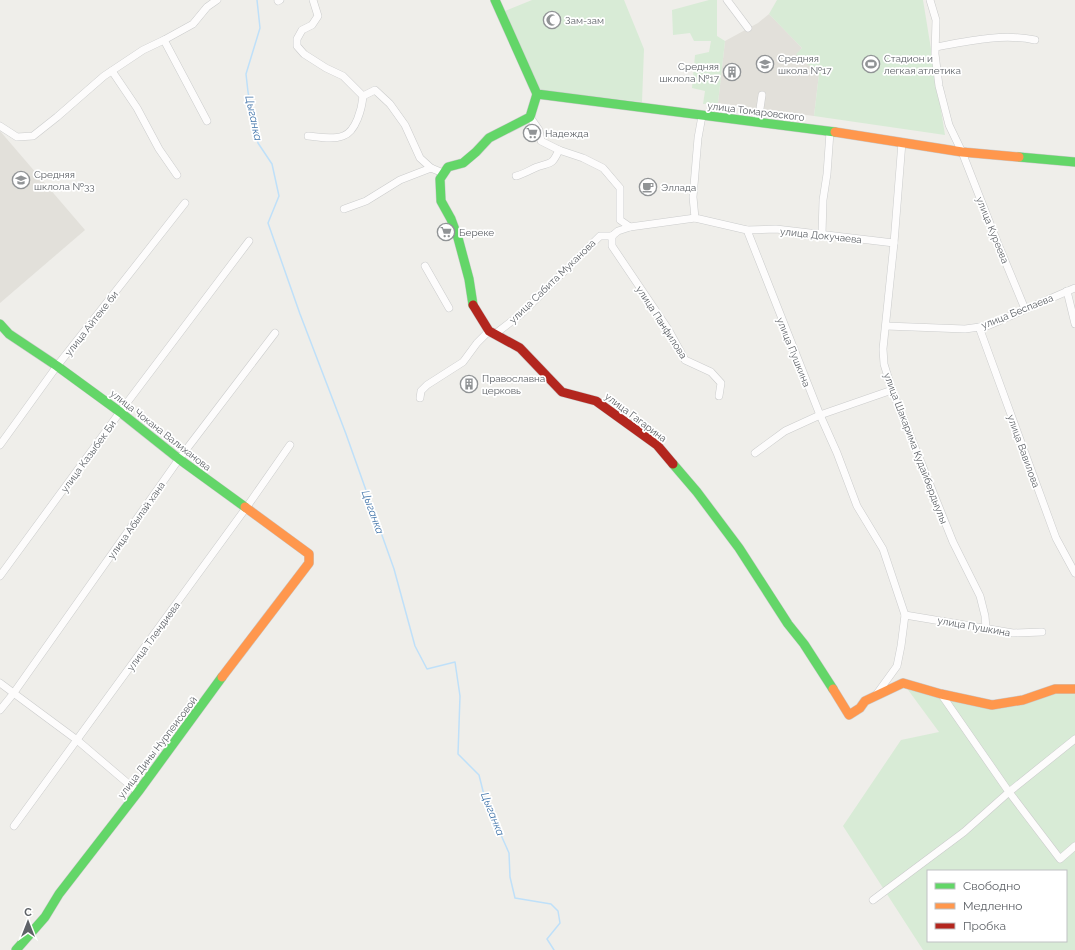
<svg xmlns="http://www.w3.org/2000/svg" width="1075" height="950" font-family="Raleway,sans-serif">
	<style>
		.education { fill: #e2e0da }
		.green { fill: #d8ebd6; fill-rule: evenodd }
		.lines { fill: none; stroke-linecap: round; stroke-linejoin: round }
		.stream { stroke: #bfe0f9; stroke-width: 1.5 }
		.street-casing { stroke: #cbcccc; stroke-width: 8 }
		.fast-casing { stroke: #cacacb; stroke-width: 10 }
		.slow-casing { stroke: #cacacb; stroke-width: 10 }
		.jam-casing { stroke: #cacacb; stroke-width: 10 }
		.street { stroke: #fdfcfc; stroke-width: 7 }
		.fast { stroke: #63d668; stroke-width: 9 }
		.slow { stroke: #ff974d; stroke-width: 9 }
		.jam { stroke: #b3261e; stroke-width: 9 }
		.labels { text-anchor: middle; stroke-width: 3.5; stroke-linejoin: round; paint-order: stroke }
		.poi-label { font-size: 10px; fill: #5f6368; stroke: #fff; text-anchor: start }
		.street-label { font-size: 10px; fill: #5f6368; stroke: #fff }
		.water-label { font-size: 11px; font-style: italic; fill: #4174aa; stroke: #fff }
	</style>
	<rect width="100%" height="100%" fill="#efeeea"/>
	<g class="education">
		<path d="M769,14L802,48L797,54L819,74L814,116L718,103L725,41L758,23Z"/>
		<path d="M0,131L85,230L0,303Z"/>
	</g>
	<g class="green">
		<path d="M532,0H624L644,49L642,102L538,90L505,11Z"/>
		<path d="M709,0H717V36L725,41L718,103L703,104L705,91L692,88L695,55L709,52L711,41H694L690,33L673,35L672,10Z"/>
		<path d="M777,0H923L945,135L814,116L819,74L796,54L802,48L769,14Z"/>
		<path d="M903,683L992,705L1075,689V950H923L843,826L901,740L939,732ZM928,871H1066V941H928Z"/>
	</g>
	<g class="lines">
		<path class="stream" d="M257,0L260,28L246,74L248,92L258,143L272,164L279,196L268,223L300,314L346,434L394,569L415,646L427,669L455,662L460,696L458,754L479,775L485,799L509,853L510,877L515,898L551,904L558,911L560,923L547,939L554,950"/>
		<defs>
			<g id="street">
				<path d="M313,0L318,16L312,25L302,30L297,39V46L304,54L326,68L343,76L363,96L375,90L390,104L405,125L420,158L431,168L443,173"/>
				<path d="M727,0L748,28"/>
				<path d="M930,0L936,20L935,54L939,86L949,125L962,152L998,244L1025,309"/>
				<path d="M278,1L280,0"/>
				<path d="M164,40L193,24L207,7L217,0"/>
				<path d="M936,47C968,41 1003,33 1035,40"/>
				<path d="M112,71L137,108L159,149L177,175"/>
				<path d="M702,116L698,138L693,197L695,218L747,230L820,415L837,453L857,506L883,549L905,615L901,646L897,666L876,695"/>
				<path d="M530,117L539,130L541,141L559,150L583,158L603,168L620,188V220L630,227L695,218"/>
				<path d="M758,122L762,95"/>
				<path d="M0,126L17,137L33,136L57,117L104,76L143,50L164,40L207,121"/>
				<path d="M308,136C319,137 332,140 343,136C356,132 362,108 363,96"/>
				<path d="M902,142L894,243L883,349L884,364L892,390L953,542L980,596L985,616L986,628"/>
				<path d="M516,176C524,174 530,170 537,167C552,162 552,165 559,150"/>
				<path d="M344,209L366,201L400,180L431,168"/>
				<path d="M747,230L776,229L894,243"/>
				<path d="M822,234L823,200L827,174L830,132"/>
				<path d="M612,236V246L668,329L685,360L711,372L721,383L719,396"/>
				<path d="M612,236L618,231L630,227"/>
				<path d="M425,266L449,308"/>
				<path d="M1067,291L1075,324"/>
				<path d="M886,326L965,329L987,326L1075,288"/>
				<path d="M979,327L1056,538L1075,573"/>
				<path d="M495,334L521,314L600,236H612"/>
				<path d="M420,398L421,391L427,385L463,362L477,343L489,331"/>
				<path d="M0,445L57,366L185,203"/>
				<path d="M755,453L785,431L820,415L892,390"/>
				<path d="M0,576L120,412L249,241"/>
				<path d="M905,615L1013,633L1042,632"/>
				<path d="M0,683L77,740L138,792"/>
				<path d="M0,710L13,694L179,459L275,333"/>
				<path d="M1075,739L1009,792L1060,859L1075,846"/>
				<path d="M14,826L246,508L290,445"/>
				<path d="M873,900L964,832L1009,792L941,694"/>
			</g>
			<g id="fast">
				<path d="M495,0L537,94L835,132"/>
				<path d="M1019,157L1075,162"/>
				<path d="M473,305L469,279L458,238L451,219L441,201L440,179L448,167L463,163L476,152L489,138L530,117L537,94"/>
				<path d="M0,324L9,334L57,366L120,412L179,459L245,507"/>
				<path d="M673,464L697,492L739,548L788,624L804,644L833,689"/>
				<path d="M16,950L45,917L59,894L138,792L222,677"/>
			</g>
			<g id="slow">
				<path d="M835,132L962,152L1019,157"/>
				<path d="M222,677L309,563V554L245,507"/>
				<path d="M833,689L849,715L860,708L865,701L903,683L941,694L992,705L1023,700L1055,689H1075"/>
			</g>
			<path id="jam" d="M473,305L489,331L520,348L562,392L596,401L657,445L673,464"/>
		</defs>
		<use href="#street" class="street-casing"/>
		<use href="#fast" class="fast-casing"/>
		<use href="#slow" class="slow-casing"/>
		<use href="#jam" class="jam-casing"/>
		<use href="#street" class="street"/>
		<use href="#fast" class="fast"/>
		<use href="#slow" class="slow"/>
		<use href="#jam" class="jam"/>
	</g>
	<defs>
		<symbol id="mosque-ring" viewBox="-11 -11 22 22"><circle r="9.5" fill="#fff" stroke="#919496" stroke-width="1.5"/><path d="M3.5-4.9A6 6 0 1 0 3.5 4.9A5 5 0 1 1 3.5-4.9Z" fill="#919496"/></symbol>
		<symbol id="school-ring" viewBox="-11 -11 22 22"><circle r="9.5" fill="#fff" stroke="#919496" stroke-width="1.5"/><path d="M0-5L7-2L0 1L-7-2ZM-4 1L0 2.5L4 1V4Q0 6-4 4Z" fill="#919496"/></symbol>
		<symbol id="stadium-ring" viewBox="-11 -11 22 22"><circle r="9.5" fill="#fff" stroke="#919496" stroke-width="1.5"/><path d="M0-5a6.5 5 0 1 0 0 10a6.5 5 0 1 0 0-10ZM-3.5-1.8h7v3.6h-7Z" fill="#919496"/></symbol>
		<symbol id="building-ring" viewBox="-11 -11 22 22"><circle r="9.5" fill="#fff" stroke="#919496" stroke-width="1.5"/><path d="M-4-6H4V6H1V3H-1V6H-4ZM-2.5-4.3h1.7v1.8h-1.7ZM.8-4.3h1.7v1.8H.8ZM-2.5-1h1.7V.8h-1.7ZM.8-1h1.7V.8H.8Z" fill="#919496"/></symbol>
		<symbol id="supermarket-ring" viewBox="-11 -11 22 22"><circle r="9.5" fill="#fff" stroke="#919496" stroke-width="1.5"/><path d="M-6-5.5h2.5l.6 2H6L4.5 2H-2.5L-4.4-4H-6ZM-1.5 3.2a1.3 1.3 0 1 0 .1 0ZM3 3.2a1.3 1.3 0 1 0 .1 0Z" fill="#919496"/></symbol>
		<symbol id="cafe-ring" viewBox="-11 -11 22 22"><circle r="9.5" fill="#fff" stroke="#919496" stroke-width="1.5"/><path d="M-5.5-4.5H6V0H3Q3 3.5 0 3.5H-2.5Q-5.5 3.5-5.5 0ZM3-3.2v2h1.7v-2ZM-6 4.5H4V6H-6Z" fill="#919496"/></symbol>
	</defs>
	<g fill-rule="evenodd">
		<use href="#mosque-ring" x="542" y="10" width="20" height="20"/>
		<use href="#school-ring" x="755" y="54" width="20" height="20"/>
		<use href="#stadium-ring" x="861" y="54" width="20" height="20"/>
		<use href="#building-ring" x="722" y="62" width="20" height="20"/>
		<use href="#supermarket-ring" x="522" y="123" width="20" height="20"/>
		<use href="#school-ring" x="11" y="170" width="20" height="20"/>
		<use href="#cafe-ring" x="638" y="177" width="20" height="20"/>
		<use href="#supermarket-ring" x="436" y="222" width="20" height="20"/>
		<use href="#building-ring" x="459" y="374" width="20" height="20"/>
	</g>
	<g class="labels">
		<g class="poi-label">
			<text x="565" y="24">Зам-зам</text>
			<text x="778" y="62">Средняя<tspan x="778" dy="12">школа №17</tspan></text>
			<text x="884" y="62">Стадион и<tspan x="884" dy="12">легкая атлетика</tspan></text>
			<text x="719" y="70" text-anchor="end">Средняя<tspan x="719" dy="12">шклола №17</tspan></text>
			<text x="545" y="137">Надежда</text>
			<text x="34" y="178">Средняя<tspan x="34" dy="12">шклола №33</tspan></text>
			<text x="661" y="191">Эллада</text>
			<text x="459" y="236">Береке</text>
			<text x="482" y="382">Православна<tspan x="482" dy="12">церковь</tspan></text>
		</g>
		<g class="street-label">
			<text transform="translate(756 111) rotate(7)" y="4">улица Томаровского</text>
			<text transform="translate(993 230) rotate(68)" y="4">улица Куреева</text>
			<text transform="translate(821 235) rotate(6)" y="4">улица Докучаева</text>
			<text transform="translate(552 281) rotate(-44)" y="4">улица Сабита Муканова</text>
			<text transform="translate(1017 311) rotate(-22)" y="4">улица Беспаева</text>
			<text transform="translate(662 322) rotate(57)" y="4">улица Панфилова</text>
			<text transform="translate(91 323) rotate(-52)" y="4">улица Айтеке би</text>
			<text transform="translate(794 352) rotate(68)" y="4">улица Пушкина</text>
			<text transform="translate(636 417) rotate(37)" y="4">улица Гагарина</text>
			<text transform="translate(161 430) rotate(38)" y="4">улица Чокана Валиханова</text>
			<text transform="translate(916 448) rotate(69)" y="4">улица Шакарима Кудайбердыулы</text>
			<text transform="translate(1024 451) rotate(70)" y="4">улица Вавилова</text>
			<text transform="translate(88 456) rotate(-54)" y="4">улица Казыбек Би</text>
			<text transform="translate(136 520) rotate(-55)" y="4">улица Абылай хана</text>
			<text transform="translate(974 626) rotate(10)" y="4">улица Пушкина</text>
			<text transform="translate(153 636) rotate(-54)" y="4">улица Тлендиева</text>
			<text transform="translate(157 747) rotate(-53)" y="4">улица Дины Нурпеисовой</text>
		</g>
		<g class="water-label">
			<text transform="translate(254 118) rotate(78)" y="4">Цыганка</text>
			<text transform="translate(373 512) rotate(70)" y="4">Цыганка</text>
			<text transform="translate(493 814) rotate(68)" y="4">Цыганка</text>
		</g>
	</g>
	<rect x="927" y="870" width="140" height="72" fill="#ffffff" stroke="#bfc1c3"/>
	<rect x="935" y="883" width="20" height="6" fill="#63d668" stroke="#bfc1c3"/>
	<text x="963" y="890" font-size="12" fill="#5f6368">Свободно</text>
	<rect x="935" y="903" width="20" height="6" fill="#ff974d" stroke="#bfc1c3"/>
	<text x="963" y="910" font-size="12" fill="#5f6368">Медленно</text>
	<rect x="935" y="923" width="20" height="6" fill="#b3261e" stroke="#bfc1c3"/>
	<text x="963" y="930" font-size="12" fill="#5f6368">Пробка</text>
	<g transform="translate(28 922)" stroke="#ffffff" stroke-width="3" paint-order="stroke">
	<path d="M0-3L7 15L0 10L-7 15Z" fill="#5f6368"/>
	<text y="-6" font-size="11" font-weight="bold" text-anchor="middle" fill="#5f6368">С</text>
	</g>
</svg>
